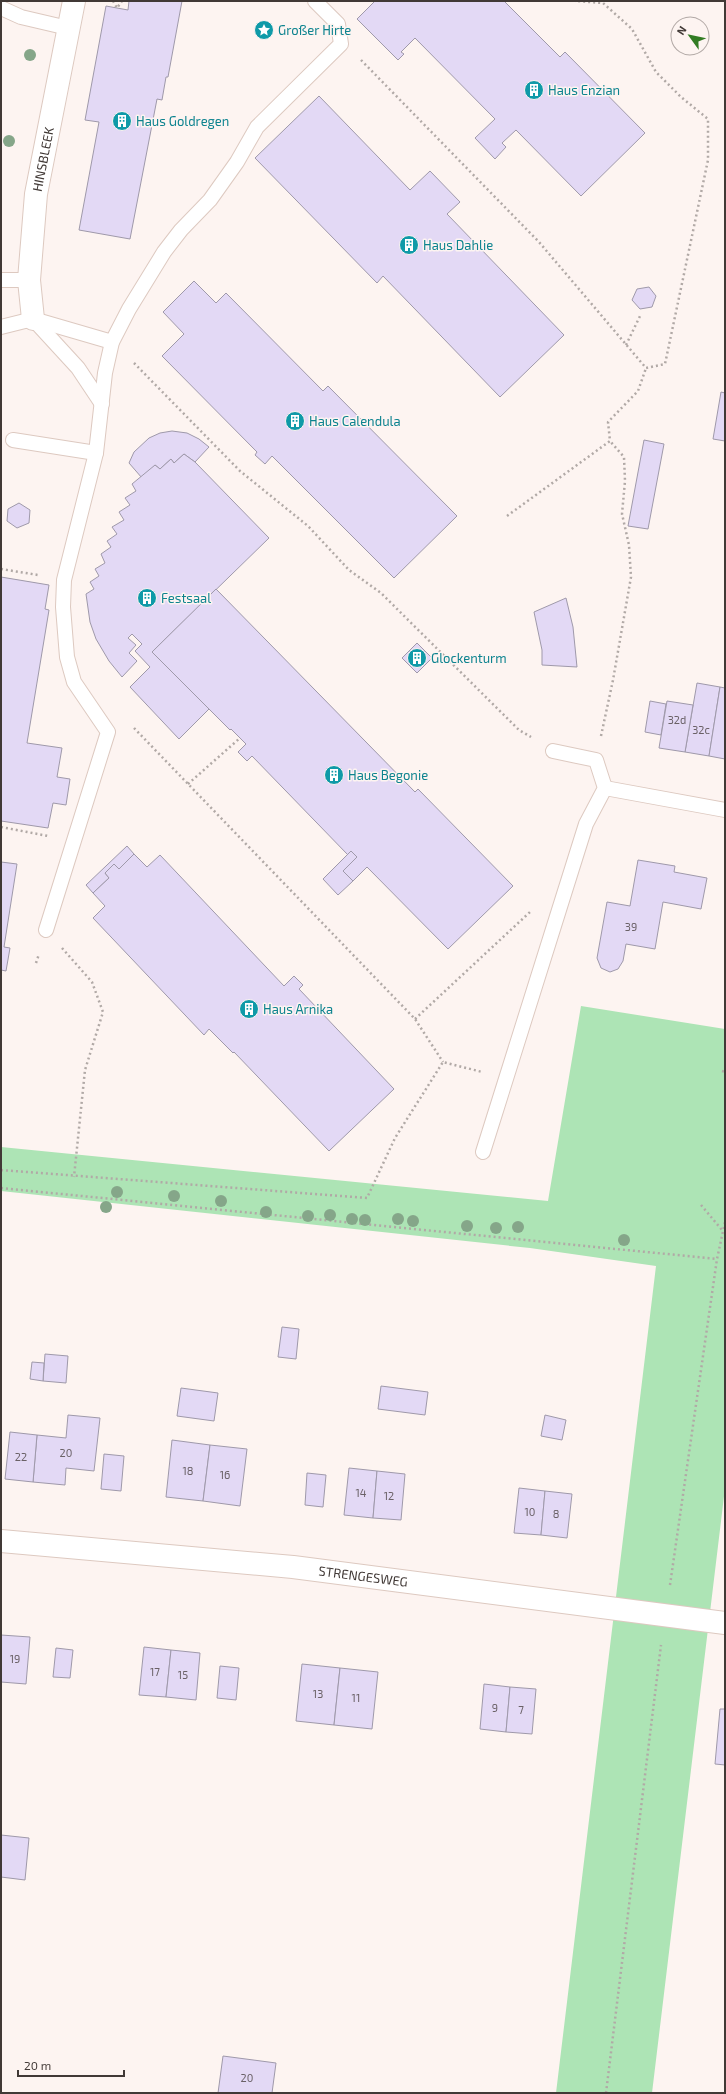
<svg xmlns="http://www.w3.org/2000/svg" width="726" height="2094" font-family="'Exo 2',sans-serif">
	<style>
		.green { fill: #ade4b5 }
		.building { fill: #e3d9f5; stroke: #9f99aa }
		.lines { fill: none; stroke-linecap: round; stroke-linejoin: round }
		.lane-casing { stroke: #ddc9c0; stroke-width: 16 }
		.street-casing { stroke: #ddc9c0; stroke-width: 24 }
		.path { stroke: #b1a9a6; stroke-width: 2.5; stroke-dasharray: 2 3; stroke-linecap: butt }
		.lane { stroke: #fff; stroke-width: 14 }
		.street { stroke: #fff; stroke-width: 22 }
		.tree { fill: #85a689 }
		.labels { text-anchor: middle; stroke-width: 3; stroke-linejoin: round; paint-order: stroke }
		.number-label { font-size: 11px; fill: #6a6166 }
		.culture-label { font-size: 13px; fill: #0d838f; stroke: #fdf4f1; text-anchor: start }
		.street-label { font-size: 13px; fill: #413936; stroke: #fdf4f1 }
	</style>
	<rect width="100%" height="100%" fill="#fdf4f1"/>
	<path class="green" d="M581,1006L725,1029V1488L652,2093H556L656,1266L530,1248L1,1191V1147L548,1201Z"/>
	<g class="building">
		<path d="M129,1H182L168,77H166L162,100L157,99L130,239L79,230L99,122L85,120L106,6L128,10Z"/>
		<path d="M375,1H504L560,57L565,52L645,133L581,196L516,130L502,143L506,147L495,159L475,138L495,119L415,38L401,52L404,54L398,60L357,19Z"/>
		<path d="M319,96L410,190L430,171L460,202L447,214L564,335L500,397L383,276L377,283L255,158Z"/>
		<path d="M194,281L216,303L226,293L323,391L328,386L457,516L394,578L272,456L265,464L255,455L257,452L162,356L184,334L163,312Z"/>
		<path d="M649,287L656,296L652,307L640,309L632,300L637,289Z"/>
		<path d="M721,392L725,393V441L713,439Z"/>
		<path d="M172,431L187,433L199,439L209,447L195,462L184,454L174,463L171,459L160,469L155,465L142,478L129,463L134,452L149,438L160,433Z"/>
		<path d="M644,440L664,444L648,529L628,526Z"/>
		<path d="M184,454L195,462L269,538L152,652L209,709L179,739L130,687L150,667L135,651L142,644L132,634L128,638L136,645L129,653L137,661L122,677L109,661L96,639L90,622L86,594L94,589L90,582L99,576L95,569L105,563L101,554L111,547L107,541L117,534L112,527L124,520L119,512L130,505L125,498L136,491L132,484L155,465L160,469L171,459L174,463Z"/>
		<path d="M19,503L30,510L29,523L17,528L7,521L8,509Z"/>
		<path d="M1,577L49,585L45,609L49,610L27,743L62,748L57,777L70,779L66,805L53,803L48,828L1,821Z"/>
		<path d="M216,589L415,792L418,789L513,886L448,949L367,867L353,881L343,871L357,857L351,851L348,855L252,756L247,761L238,752L246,744L231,729L230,730L152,652Z"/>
		<path d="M566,598L573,627L577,667L542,665V650L534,612Z"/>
		<path d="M417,643L432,658L417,673L402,658Z"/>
		<path d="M697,683L720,687L709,756L685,752Z"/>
		<path d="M720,687L725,688V759L709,756Z"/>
		<path d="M650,701L666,704L661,735L645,732Z"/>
		<path d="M667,701L693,705L685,752L659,748Z"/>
		<path d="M127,846L134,854L119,869L114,864L105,873L109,878L93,893L86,885Z"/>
		<path d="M351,851L357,857L343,871L353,881L338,895L323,879Z"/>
		<path d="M134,854L147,867L160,855L284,986L294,976L303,985L299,989L394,1089L329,1151L234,1052L233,1053L209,1029L204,1035L93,918L105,906L93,893L109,878L105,873L114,864L119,869Z"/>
		<path d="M638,860L675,866L674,872L707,878L701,909L663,902L655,949L626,944L623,961L618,969L610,972L601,968L597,958L607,902L630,906Z"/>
		<path d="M1,862L17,864L4,947L10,948L6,971L1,970Z"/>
		<path d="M282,1327L299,1329L296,1359L278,1357Z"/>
		<path d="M45,1354L68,1356L66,1383L43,1381Z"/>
		<path d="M32,1362L44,1363L43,1381L30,1379Z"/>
		<path d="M381,1386L428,1392L425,1415L378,1409Z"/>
		<path d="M181,1388L218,1393L214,1421L177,1416Z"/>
		<path d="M68,1415L100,1418L94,1471L66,1468L65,1485L33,1482L37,1435L66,1438Z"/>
		<path d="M545,1415L566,1420L562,1440L541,1436Z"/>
		<path d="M10,1432L37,1435L33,1482L5,1479Z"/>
		<path d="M172,1440L210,1445L203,1501L166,1497Z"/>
		<path d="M210,1445L247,1449L240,1506L203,1501Z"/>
		<path d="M104,1454L124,1456L121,1491L101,1489Z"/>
		<path d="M349,1468L377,1471L373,1518L344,1515Z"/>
		<path d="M377,1471L405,1474L401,1520L373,1518Z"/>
		<path d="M307,1473L326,1475L323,1507L305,1505Z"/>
		<path d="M519,1488L545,1491L541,1535L514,1533Z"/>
		<path d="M545,1491L572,1494L567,1538L541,1535Z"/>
		<path d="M1,1635L30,1637L26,1684L1,1682Z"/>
		<path d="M144,1647L171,1650L166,1697L139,1695Z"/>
		<path d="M56,1648L73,1650L70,1678L53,1677Z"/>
		<path d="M171,1650L200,1653L196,1700L166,1697Z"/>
		<path d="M302,1664L340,1668L334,1725L296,1721Z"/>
		<path d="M220,1666L239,1668L236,1700L217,1698Z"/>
		<path d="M340,1668L378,1672L372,1729L334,1725Z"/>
		<path d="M484,1684L510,1687L506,1732L480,1729Z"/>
		<path d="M510,1687L536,1689L532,1734L506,1732Z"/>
		<path d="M720,1709H725V1765L715,1764Z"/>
		<path d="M1,1835L29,1838L25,1880L1,1877Z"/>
		<path d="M223,2056L276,2063L272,2093H218Z"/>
	</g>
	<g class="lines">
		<defs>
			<g id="lane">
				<path d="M1,8L21,17L68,28"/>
				<path d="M1,280H29"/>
				<path d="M33,319L78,368L102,404"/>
				<path d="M1,327L33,319L112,342"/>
				<path d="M13,440L96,453"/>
				<path d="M605,788L725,810"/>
				<path d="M46,930L108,732L74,682L67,657L63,607L64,580L96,453L105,373L112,342L129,309L164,252L181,230L210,200L237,162L257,127L341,44L338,24L315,1"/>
				<path d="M483,1152L586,824L605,788L596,760L553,751"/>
			</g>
			<g id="street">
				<path id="s1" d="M33,319L29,280L36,194L74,1"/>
				<path id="s2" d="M1,1541L293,1567L725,1623"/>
			</g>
		</defs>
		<use href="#lane" class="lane-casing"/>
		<use href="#street" class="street-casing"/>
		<g class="path">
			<path d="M113,1L117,8L122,1"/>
			<path d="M361,60L539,242L646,368L665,364L708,160V119L681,97L656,72L632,29L603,3L575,1"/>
			<path d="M626,345L641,314"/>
			<path d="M134,363L240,471L308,526L349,570L381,593L519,730L531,737"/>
			<path d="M507,516L610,441L608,422L638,391L646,368"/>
			<path d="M1,569L38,575"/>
			<path d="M134,728L415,1019L443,1062"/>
			<path d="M601,736L613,680L631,577L629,545L622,514L625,481L624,457L610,441"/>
			<path d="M188,784L240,738"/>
			<path d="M1,827L48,836"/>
			<path d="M62,948L92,982L103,1012L85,1070L74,1177"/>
			<path d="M36,963L39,954"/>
			<path d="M415,1019L530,912"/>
			<path d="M722,1071L725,1072"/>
			<path d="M1,1170L367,1198L395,1138L443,1062L482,1072"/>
			<path d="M1,1188L717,1259"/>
			<path d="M701,1205L722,1230"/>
			<path d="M670,1585L717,1259L725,1222"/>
			<path d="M606,2093L661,1645"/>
		</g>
		<use href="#lane" class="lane"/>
		<use href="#street" class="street"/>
	</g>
	<g class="tree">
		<circle cx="30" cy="55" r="6"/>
		<circle cx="9" cy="141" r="6"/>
		<circle cx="117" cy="1192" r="6"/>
		<circle cx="174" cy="1196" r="6"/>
		<circle cx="221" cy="1201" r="6"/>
		<circle cx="106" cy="1207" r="6"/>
		<circle cx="266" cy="1212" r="6"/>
		<circle cx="330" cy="1215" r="6"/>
		<circle cx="308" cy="1216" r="6"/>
		<circle cx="352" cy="1219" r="6"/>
		<circle cx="398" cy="1219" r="6"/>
		<circle cx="365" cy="1220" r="6"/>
		<circle cx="413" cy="1221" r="6"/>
		<circle cx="467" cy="1226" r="6"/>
		<circle cx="518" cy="1227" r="6"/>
		<circle cx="496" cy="1228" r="6"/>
		<circle cx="624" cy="1240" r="6"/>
	</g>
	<defs>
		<symbol id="sight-disc" viewBox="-11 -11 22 22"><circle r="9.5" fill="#0f9aa8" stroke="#fdf4f1"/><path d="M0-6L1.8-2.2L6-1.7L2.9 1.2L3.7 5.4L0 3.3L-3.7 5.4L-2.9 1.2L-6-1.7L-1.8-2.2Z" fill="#fff"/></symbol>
		<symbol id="building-disc" viewBox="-11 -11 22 22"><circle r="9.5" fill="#0f9aa8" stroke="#fdf4f1"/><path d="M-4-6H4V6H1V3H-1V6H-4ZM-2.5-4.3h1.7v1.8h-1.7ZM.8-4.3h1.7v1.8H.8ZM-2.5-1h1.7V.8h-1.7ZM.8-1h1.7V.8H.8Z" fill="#fff"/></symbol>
	</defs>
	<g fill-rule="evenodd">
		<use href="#sight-disc" x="253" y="19" width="22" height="22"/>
		<use href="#building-disc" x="523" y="79" width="22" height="22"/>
		<use href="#building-disc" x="111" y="110" width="22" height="22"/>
		<use href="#building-disc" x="398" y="234" width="22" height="22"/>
		<use href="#building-disc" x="284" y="410" width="22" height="22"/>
		<use href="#building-disc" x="136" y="587" width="22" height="22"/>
		<use href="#building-disc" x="406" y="647" width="22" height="22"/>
		<use href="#building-disc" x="323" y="764" width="22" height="22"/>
		<use href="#building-disc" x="238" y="998" width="22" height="22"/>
	</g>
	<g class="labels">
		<g class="number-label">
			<text x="677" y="724">32d</text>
			<text x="701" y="734">32c</text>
			<text x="631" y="931">39</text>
			<text x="66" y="1457">20</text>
			<text x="21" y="1461">22</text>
			<text x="188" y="1475">18</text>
			<text x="225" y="1479">16</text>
			<text x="361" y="1497">14</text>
			<text x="389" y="1500">12</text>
			<text x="530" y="1516">10</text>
			<text x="556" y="1518">8</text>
			<text x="15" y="1663">19</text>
			<text x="155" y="1676">17</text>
			<text x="183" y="1679">15</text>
			<text x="318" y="1698">13</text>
			<text x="356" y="1702">11</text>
			<text x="495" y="1712">9</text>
			<text x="521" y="1714">7</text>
			<text x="247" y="2082">20</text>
		</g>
		<g class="culture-label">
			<text x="278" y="35">Großer Hirte</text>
			<text x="548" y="95">Haus Enzian</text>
			<text x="136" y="126">Haus Goldregen</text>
			<text x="423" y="250">Haus Dahlie</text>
			<text x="309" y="426">Haus Calendula</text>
			<text x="161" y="603">Festsaal</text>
			<text x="431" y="663">Glockenturm</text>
			<text x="348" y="780">Haus Begonie</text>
			<text x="263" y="1014">Haus Arnika</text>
		</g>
		<g class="street-label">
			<text dy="5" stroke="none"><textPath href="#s1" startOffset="161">HINSBLEEK</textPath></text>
			<text dy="5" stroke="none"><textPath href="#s2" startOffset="364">STRENGESWEG</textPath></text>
		</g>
	</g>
	<rect width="726" height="2094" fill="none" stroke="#413936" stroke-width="4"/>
	<g transform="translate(690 36) rotate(303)"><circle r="19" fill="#fdf4f1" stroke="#b2a9a6"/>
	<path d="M0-3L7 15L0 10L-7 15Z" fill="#327c23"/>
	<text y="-6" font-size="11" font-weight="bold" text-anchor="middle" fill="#413936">N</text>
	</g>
	<path d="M18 2070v6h106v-6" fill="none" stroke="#413936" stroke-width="2"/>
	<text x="24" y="2070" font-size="12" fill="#413936" stroke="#fdf4f1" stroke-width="3" paint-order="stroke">20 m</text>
</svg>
